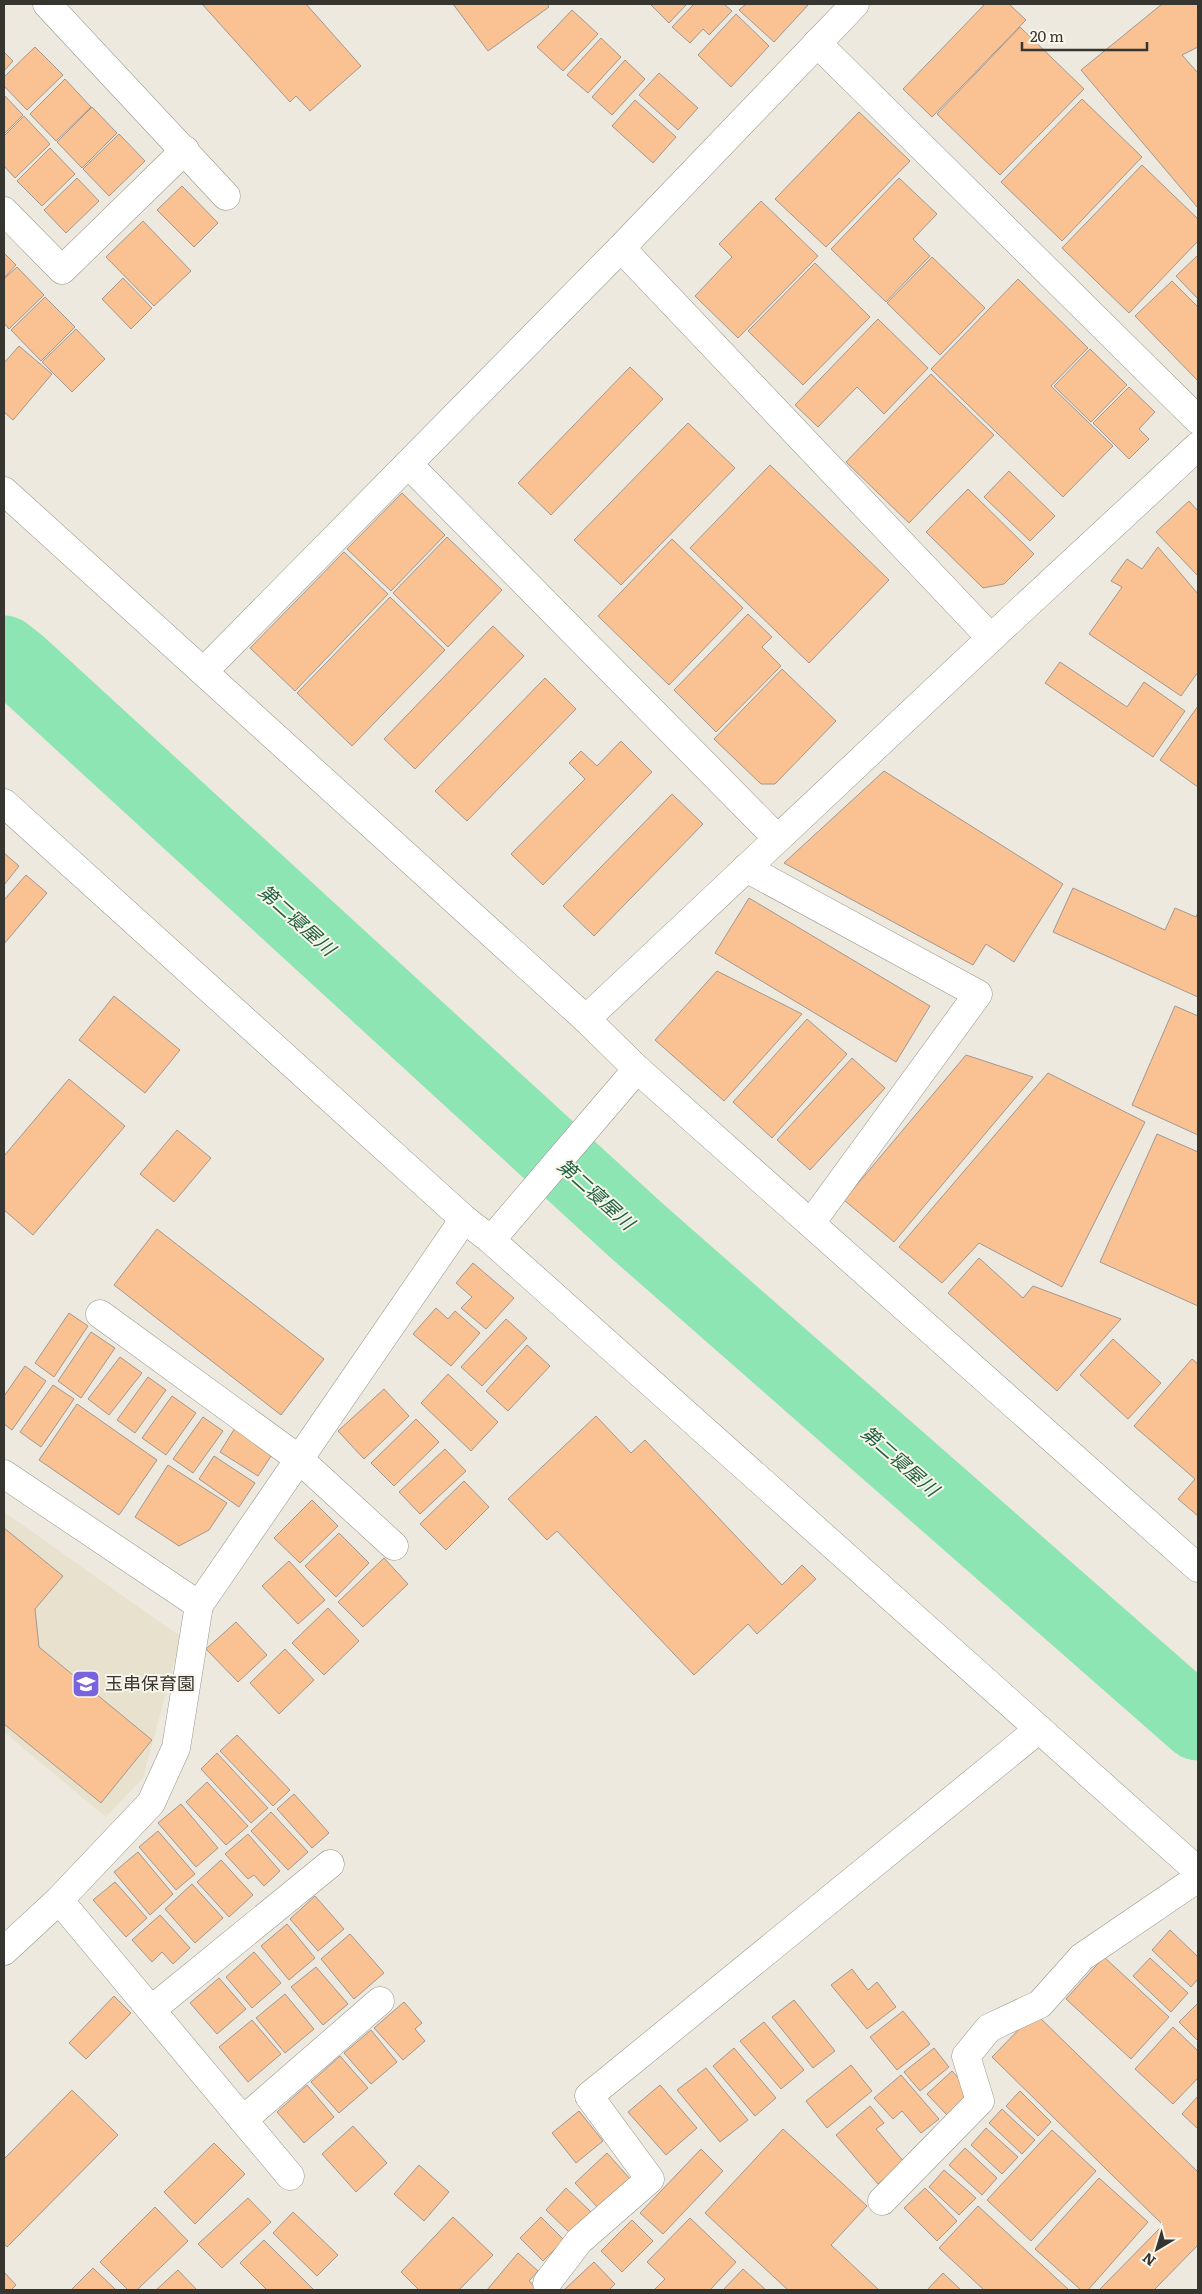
<svg xmlns="http://www.w3.org/2000/svg" width="1202" height="2294" font-family="Literata,'Noto Sans JP',serif">
	<style>
		.built { fill: #e7e1ce }
		.lines { fill: none; stroke-linecap: round; stroke-linejoin: round }
		.river { stroke: #8de5b3; stroke-width: 75 }
		.building { fill: #fac193; stroke: #a29891 }
		.minor-casing { stroke: #98948a; stroke-width: 29 }
		.minor { stroke: #fff; stroke-width: 28 }
		.labels { text-anchor: middle; stroke-width: 4; stroke-linejoin: round; paint-order: stroke }
		.poi-label { font-size: 18px; fill: #363530; stroke: #faf6eb; text-anchor: start }
		.water-label { font-size: 19px; font-style: italic; fill: #1f6040; stroke: #faf6eb }
	</style>
	<rect width="100%" height="100%" fill="#ede9de"/>
	<path class="built" d="M4,1512L181,1637L143,1778L106,1817L4,1732Z"/>
	<g class="lines">
		<path class="river" d="M4,653L18,664L637,1231L1198,1723"/>
	</g>
	<g class="building">
		<path d="M202,4H306L361,66L310,111L296,96L290,102Z"/>
		<path d="M453,4H547L549,7L488,51Z"/>
		<path d="M650,4H687L669,23Z"/>
		<path d="M694,4H724L732,11L709,35L703,29L690,43L672,27Z"/>
		<path d="M746,4H809L774,42L739,10Z"/>
		<path d="M985,4H1009L1026,20L932,117L903,89Z"/>
		<path d="M1162,4H1198V47L1182,55L1198,73V208L1081,70Z"/>
		<path d="M572,10L598,34L563,71L537,47Z"/>
		<path d="M736,14L769,46L731,87L698,55Z"/>
		<path d="M1020,27L1084,89L1000,175L937,114Z"/>
		<path d="M601,38L621,57L588,93L567,75Z"/>
		<path d="M35,47L63,75L27,110L4,86V77Z"/>
		<path d="M4,52L13,61L4,71Z"/>
		<path d="M625,60L645,79L612,115L592,97Z"/>
		<path d="M659,73L698,108L678,130L639,95Z"/>
		<path d="M65,79L91,107L56,141L30,114Z"/>
		<path d="M4,95L23,115L4,134Z"/>
		<path d="M1082,99L1142,157L1062,241L1001,182Z"/>
		<path d="M635,100L676,137L653,163L612,126Z"/>
		<path d="M92,107L117,133L82,168L57,142Z"/>
		<path d="M859,112L910,161L826,247L775,199Z"/>
		<path d="M24,116L50,144L15,178L4,166V136Z"/>
		<path d="M119,134L145,161L109,196L83,169Z"/>
		<path d="M50,148L75,174L42,206L17,181Z"/>
		<path d="M1142,165L1198,219V241L1129,313L1062,248Z"/>
		<path d="M77,178L99,201L66,233L44,210Z"/>
		<path d="M899,178L937,214L913,239L930,256L886,302L831,249Z"/>
		<path d="M182,186L218,223L194,247L157,210Z"/>
		<path d="M761,201L818,256L738,338L695,296L732,257L719,244Z"/>
		<path d="M143,221L191,271L154,306L106,257Z"/>
		<path d="M4,253L16,265L4,278Z"/>
		<path d="M1198,255V299L1176,276Z"/>
		<path d="M932,257L985,308L940,355L887,303Z"/>
		<path d="M815,263L870,317L803,385L748,331Z"/>
		<path d="M17,267L44,295L9,329L4,323V279Z"/>
		<path d="M123,278L152,308L131,329L102,299Z"/>
		<path d="M1018,279L1088,348L1051,386L1113,446L1063,497L931,369Z"/>
		<path d="M1172,281L1198,307V381L1135,316Z"/>
		<path d="M45,297L75,327L41,361L11,330Z"/>
		<path d="M878,319L928,368L884,414L857,387L818,427L795,405Z"/>
		<path d="M76,329L105,359L72,392L42,362Z"/>
		<path d="M19,346L52,374L13,420L4,412V363Z"/>
		<path d="M1090,349L1127,385L1091,422L1054,386Z"/>
		<path d="M630,367L663,399L551,515L518,483Z"/>
		<path d="M931,374L994,435L909,523L846,462Z"/>
		<path d="M1129,387L1155,412L1139,429L1149,439L1129,459L1093,423Z"/>
		<path d="M688,423L735,468L621,585L574,540Z"/>
		<path d="M770,465L889,580L809,663L690,548Z"/>
		<path d="M1009,471L1055,516L1030,541L984,497Z"/>
		<path d="M968,489L1034,554L1004,584L983,588L926,532Z"/>
		<path d="M402,493L445,535L391,591L347,549Z"/>
		<path d="M1189,501L1198,511V576L1156,532Z"/>
		<path d="M447,537L502,590L448,647L393,593Z"/>
		<path d="M672,539L743,608L669,685L598,616Z"/>
		<path d="M1158,547L1198,594V672L1181,696L1089,634L1122,587L1111,581L1127,559L1142,569Z"/>
		<path d="M344,552L388,594L295,691L250,648Z"/>
		<path d="M390,597L445,650L352,746L297,693Z"/>
		<path d="M748,614L772,637L762,647L781,666L716,732L674,690Z"/>
		<path d="M493,626L524,656L415,769L384,739Z"/>
		<path d="M1060,662L1127,707L1144,682L1185,711L1153,757L1045,683Z"/>
		<path d="M782,669L836,721L775,784H761L714,739Z"/>
		<path d="M545,678L576,709L467,821L435,791Z"/>
		<path d="M1198,706V787L1160,760Z"/>
		<path d="M621,741L652,772L543,885L511,854L585,779L569,763L581,751L597,766Z"/>
		<path d="M884,771L1063,884L1014,962L986,944L973,965L784,863Z"/>
		<path d="M672,794L703,824L594,936L563,906Z"/>
		<path d="M4,853L19,866L4,885Z"/>
		<path d="M26,875L47,893L4,944V900Z"/>
		<path d="M1073,888L1165,930L1175,908L1196,917L1198,912V997L1053,932Z"/>
		<path d="M749,898L930,1006L896,1062L715,953Z"/>
		<path d="M717,971L802,1014L724,1101L655,1040Z"/>
		<path d="M114,996L180,1050L145,1093L79,1040Z"/>
		<path d="M1175,1006L1198,1016V1135L1132,1105Z"/>
		<path d="M807,1019L847,1054L772,1138L733,1102Z"/>
		<path d="M966,1055L1033,1077L894,1242L844,1200Z"/>
		<path d="M852,1058L885,1088L810,1170L777,1140Z"/>
		<path d="M1048,1073L1145,1122L1062,1287L979,1243L942,1283L899,1247Z"/>
		<path d="M69,1079L125,1126L33,1235L4,1210V1156Z"/>
		<path d="M177,1130L211,1158L174,1202L140,1174Z"/>
		<path d="M1157,1134L1198,1152V1306L1100,1262Z"/>
		<path d="M157,1229L324,1359L281,1415L114,1285Z"/>
		<path d="M979,1258L1023,1298L1033,1286L1121,1319L1057,1391L948,1293Z"/>
		<path d="M473,1263L514,1298L486,1329L461,1308L472,1297L456,1283Z"/>
		<path d="M436,1308L448,1319L455,1311L480,1333L451,1366L413,1334Z"/>
		<path d="M69,1313L88,1326L54,1377L35,1363Z"/>
		<path d="M506,1319L527,1338L482,1386L461,1367Z"/>
		<path d="M91,1332L115,1348L81,1398L58,1381Z"/>
		<path d="M1113,1339L1161,1383L1128,1419L1080,1375Z"/>
		<path d="M527,1345L550,1366L508,1411L486,1391Z"/>
		<path d="M120,1357L142,1373L109,1415L88,1399Z"/>
		<path d="M1192,1359L1198,1364V1516L1178,1499L1195,1479L1134,1426Z"/>
		<path d="M25,1366L46,1381L12,1430L4,1424V1396Z"/>
		<path d="M448,1374L498,1422L471,1451L421,1403Z"/>
		<path d="M148,1377L166,1390L135,1433L117,1420Z"/>
		<path d="M53,1385L74,1399L41,1447L20,1432Z"/>
		<path d="M384,1389L409,1416L364,1459L338,1431Z"/>
		<path d="M172,1396L196,1413L166,1455L142,1438Z"/>
		<path d="M77,1404L157,1460L119,1515L39,1460Z"/>
		<path d="M596,1416L631,1453L645,1440L782,1585L802,1565L816,1579L757,1634L748,1624L694,1675L557,1531L547,1540L508,1499Z"/>
		<path d="M203,1417L223,1431L193,1473L173,1459Z"/>
		<path d="M416,1419L439,1442L394,1486L371,1463Z"/>
		<path d="M235,1428L273,1453L258,1476L220,1452Z"/>
		<path d="M445,1449L466,1471L420,1514L399,1492Z"/>
		<path d="M214,1456L255,1483L239,1507L199,1479Z"/>
		<path d="M168,1465L227,1503L209,1530L179,1546L135,1517Z"/>
		<path d="M464,1481L489,1507L446,1550L420,1524Z"/>
		<path d="M312,1500L338,1526L300,1563L274,1538Z"/>
		<path d="M4,1528L63,1576L35,1609L39,1647L152,1740L101,1803L4,1724Z"/>
		<path d="M339,1533L369,1563L336,1597L305,1566Z"/>
		<path d="M384,1558L408,1584L363,1627L338,1602Z"/>
		<path d="M289,1561L325,1600L298,1624L262,1586Z"/>
		<path d="M328,1608L359,1641L324,1675L292,1643Z"/>
		<path d="M236,1622L267,1655L238,1682L206,1649Z"/>
		<path d="M285,1649L314,1680L279,1714L250,1683Z"/>
		<path d="M237,1735L290,1790L273,1806L220,1751Z"/>
		<path d="M217,1753L268,1808L251,1823L201,1769Z"/>
		<path d="M207,1782L248,1826L226,1845L186,1802Z"/>
		<path d="M294,1794L329,1833L312,1848L277,1809Z"/>
		<path d="M181,1804L218,1848L196,1867L158,1823Z"/>
		<path d="M271,1812L308,1852L288,1870L251,1831Z"/>
		<path d="M158,1831L195,1874L176,1890L139,1847Z"/>
		<path d="M248,1834L280,1871L264,1886L254,1875L248,1879L225,1854Z"/>
		<path d="M138,1852L173,1894L150,1915L114,1872Z"/>
		<path d="M221,1860L253,1895L229,1917L197,1882Z"/>
		<path d="M115,1882L147,1918L126,1937L93,1900Z"/>
		<path d="M192,1884L223,1918L195,1943L165,1909Z"/>
		<path d="M315,1896L344,1929L318,1951L290,1919Z"/>
		<path d="M160,1915L190,1948L173,1964L162,1952L152,1962L132,1940Z"/>
		<path d="M287,1924L315,1958L289,1980L261,1946Z"/>
		<path d="M1170,1930L1198,1957V1979L1191,1987L1152,1950Z"/>
		<path d="M350,1934L384,1973L354,1999L321,1959Z"/>
		<path d="M254,1952L281,1983L252,2008L226,1977Z"/>
		<path d="M1104,1957L1169,2017L1131,2059L1066,1999Z"/>
		<path d="M1150,1958L1188,1993L1171,2012L1133,1976Z"/>
		<path d="M316,1967L348,2004L323,2025L291,1987Z"/>
		<path d="M852,1969L868,1990L877,1982L896,2007L867,2029L831,1985Z"/>
		<path d="M219,1978L246,2009L217,2034L190,2003Z"/>
		<path d="M285,1994L314,2029L285,2053L256,2018Z"/>
		<path d="M114,1996L131,2013L86,2059L69,2043Z"/>
		<path d="M794,2000L835,2051L813,2068L772,2017Z"/>
		<path d="M404,2002L422,2023L415,2029L425,2041L403,2060L374,2028Z"/>
		<path d="M1198,2003V2041L1179,2022Z"/>
		<path d="M903,2011L930,2044L897,2070L870,2037Z"/>
		<path d="M1035,2013L1198,2172V2245L1154,2290H1099L1163,2225L992,2057Z"/>
		<path d="M252,2020L281,2054L248,2082L219,2047Z"/>
		<path d="M764,2022L804,2070L781,2089L740,2041Z"/>
		<path d="M1173,2027L1198,2051V2078L1173,2104L1135,2069Z"/>
		<path d="M371,2030L397,2062L371,2084L344,2053Z"/>
		<path d="M734,2048L776,2098L755,2116L713,2066Z"/>
		<path d="M934,2048L949,2067L920,2091L904,2072Z"/>
		<path d="M340,2056L368,2088L339,2113L311,2082Z"/>
		<path d="M851,2065L872,2091L827,2128L806,2101Z"/>
		<path d="M706,2068L748,2120L720,2142L677,2090Z"/>
		<path d="M952,2071L971,2092L947,2115L927,2094Z"/>
		<path d="M901,2075L939,2119L921,2133L902,2111L893,2119L874,2098Z"/>
		<path d="M307,2085L334,2117L304,2143L277,2112Z"/>
		<path d="M660,2085L697,2128L666,2155L628,2112Z"/>
		<path d="M72,2090L118,2135L7,2247L4,2244V2159Z"/>
		<path d="M1020,2091L1051,2122L1038,2136L1006,2106Z"/>
		<path d="M1198,2096V2129L1182,2114Z"/>
		<path d="M870,2106L884,2123L876,2129L904,2162L878,2184L836,2135Z"/>
		<path d="M1002,2109L1035,2140L1022,2154L989,2123Z"/>
		<path d="M579,2111L603,2141L576,2163L552,2133Z"/>
		<path d="M353,2126L387,2163L356,2192L322,2154Z"/>
		<path d="M986,2128L1018,2157L1002,2174L971,2145Z"/>
		<path d="M783,2129L867,2206L831,2245L879,2290H788L705,2213Z"/>
		<path d="M1052,2130L1096,2171L1031,2241L987,2200Z"/>
		<path d="M214,2143L245,2174L195,2224L164,2192Z"/>
		<path d="M965,2148L997,2178L982,2195L949,2165Z"/>
		<path d="M701,2149L723,2171L663,2234L640,2213Z"/>
		<path d="M607,2153L631,2180L599,2209L575,2183Z"/>
		<path d="M419,2165L449,2192L424,2221L394,2194Z"/>
		<path d="M944,2170L976,2198L959,2215L929,2187Z"/>
		<path d="M1099,2178L1148,2222L1088,2290H1081L1035,2249Z"/>
		<path d="M566,2188L591,2212L570,2233L546,2210Z"/>
		<path d="M925,2188L957,2221L937,2241L904,2208Z"/>
		<path d="M248,2198L271,2222L222,2268L198,2244Z"/>
		<path d="M978,2206L1069,2290H984L939,2248Z"/>
		<path d="M155,2207L188,2241L137,2290H128L100,2262Z"/>
		<path d="M293,2212L338,2255L317,2276L273,2233Z"/>
		<path d="M453,2217L493,2255L459,2290H419L401,2272Z"/>
		<path d="M541,2217L564,2240L543,2261L520,2238Z"/>
		<path d="M690,2218L736,2262L710,2290H654L665,2279L647,2262Z"/>
		<path d="M632,2220L653,2241L622,2272L601,2251Z"/>
		<path d="M264,2240L314,2290H267L240,2263Z"/>
		<path d="M518,2253L538,2271L529,2281L539,2290H487Z"/>
		<path d="M594,2262L615,2284L609,2290H564Z"/>
		<path d="M93,2268L116,2290H71Z"/>
		<path d="M743,2269L766,2290H723Z"/>
		<path d="M178,2270L197,2290H156Z"/>
		<path d="M4,2272L16,2285L11,2290H4Z"/>
		<path d="M943,2273L961,2290H927Z"/>
	</g>
	<g class="lines">
		<defs>
			<g id="minor">
				<path d="M47,4L226,196"/>
				<path d="M817,43L1198,420"/>
				<path d="M4,211L62,270L185,150"/>
				<path d="M621,248L991,638"/>
				<path d="M408,464L777,838"/>
				<path d="M4,491L586,1019L637,1069L1198,1568"/>
				<path d="M204,671L621,248L855,4"/>
				<path d="M4,803L464,1219L491,1240L1198,1871"/>
				<path d="M746,868L978,994L811,1223"/>
				<path d="M586,1019L991,638L1198,446"/>
				<path d="M491,1240L637,1069"/>
				<path d="M100,1314L299,1459L394,1546"/>
				<path d="M4,1474L199,1605"/>
				<path d="M59,1900L290,2176"/>
				<path d="M4,1951L59,1900L151,1803L176,1748L199,1605L464,1219"/>
				<path d="M151,2010L330,1864"/>
				<path d="M243,2120L380,2001"/>
				<path d="M882,2201L980,2101L966,2056L989,2028L1040,2004L1082,1957L1198,1878"/>
				<path d="M547,2283L579,2241L650,2179L589,2096L1039,1729"/>
			</g>
		</defs>
		<use href="#minor" class="minor-casing"/>
		<use href="#minor" class="minor"/>
	</g>
	<defs>
		<symbol id="school-square" viewBox="-11 -11 22 22"><rect x="-9" y="-9" width="18" height="18" rx="4" fill="#7963de" stroke="#faf6eb"/><path d="M0-5L7-2L0 1L-7-2ZM-4 1L0 2.5L4 1V4Q0 6-4 4Z" fill="#fff"/></symbol>
	</defs>
	<g fill-rule="evenodd">
		<use href="#school-square" x="70" y="1668" width="32" height="32"/>
	</g>
	<g class="labels">
		<g class="poi-label">
			<text x="105" y="1690">玉串保育園</text>
		</g>
		<g class="water-label">
			<text transform="translate(297 920) rotate(42)" y="7">第二寝屋川</text>
			<text transform="translate(596 1194) rotate(42)" y="7">第二寝屋川</text>
			<text transform="translate(900 1461) rotate(41)" y="7">第二寝屋川</text>
		</g>
	</g>
	<rect width="1202" height="2294" fill="none" stroke="#363530" stroke-width="10"/>
	<g transform="translate(1157 2249) rotate(218)" stroke="#faf6eb" stroke-width="4" paint-order="stroke">
	<path d="M0-4L9 19L0 12L-9 19Z" fill="#363530"/>
	<text y="-8" font-size="14" font-weight="bold" text-anchor="middle" fill="#363530">N</text>
	</g>
	<path d="M1022 42v8h125v-8" fill="none" stroke="#363530" stroke-width="2.5"/>
	<text x="1030" y="42" font-size="15" fill="#363530" stroke="#faf6eb" stroke-width="4" paint-order="stroke">20 m</text>
</svg>
